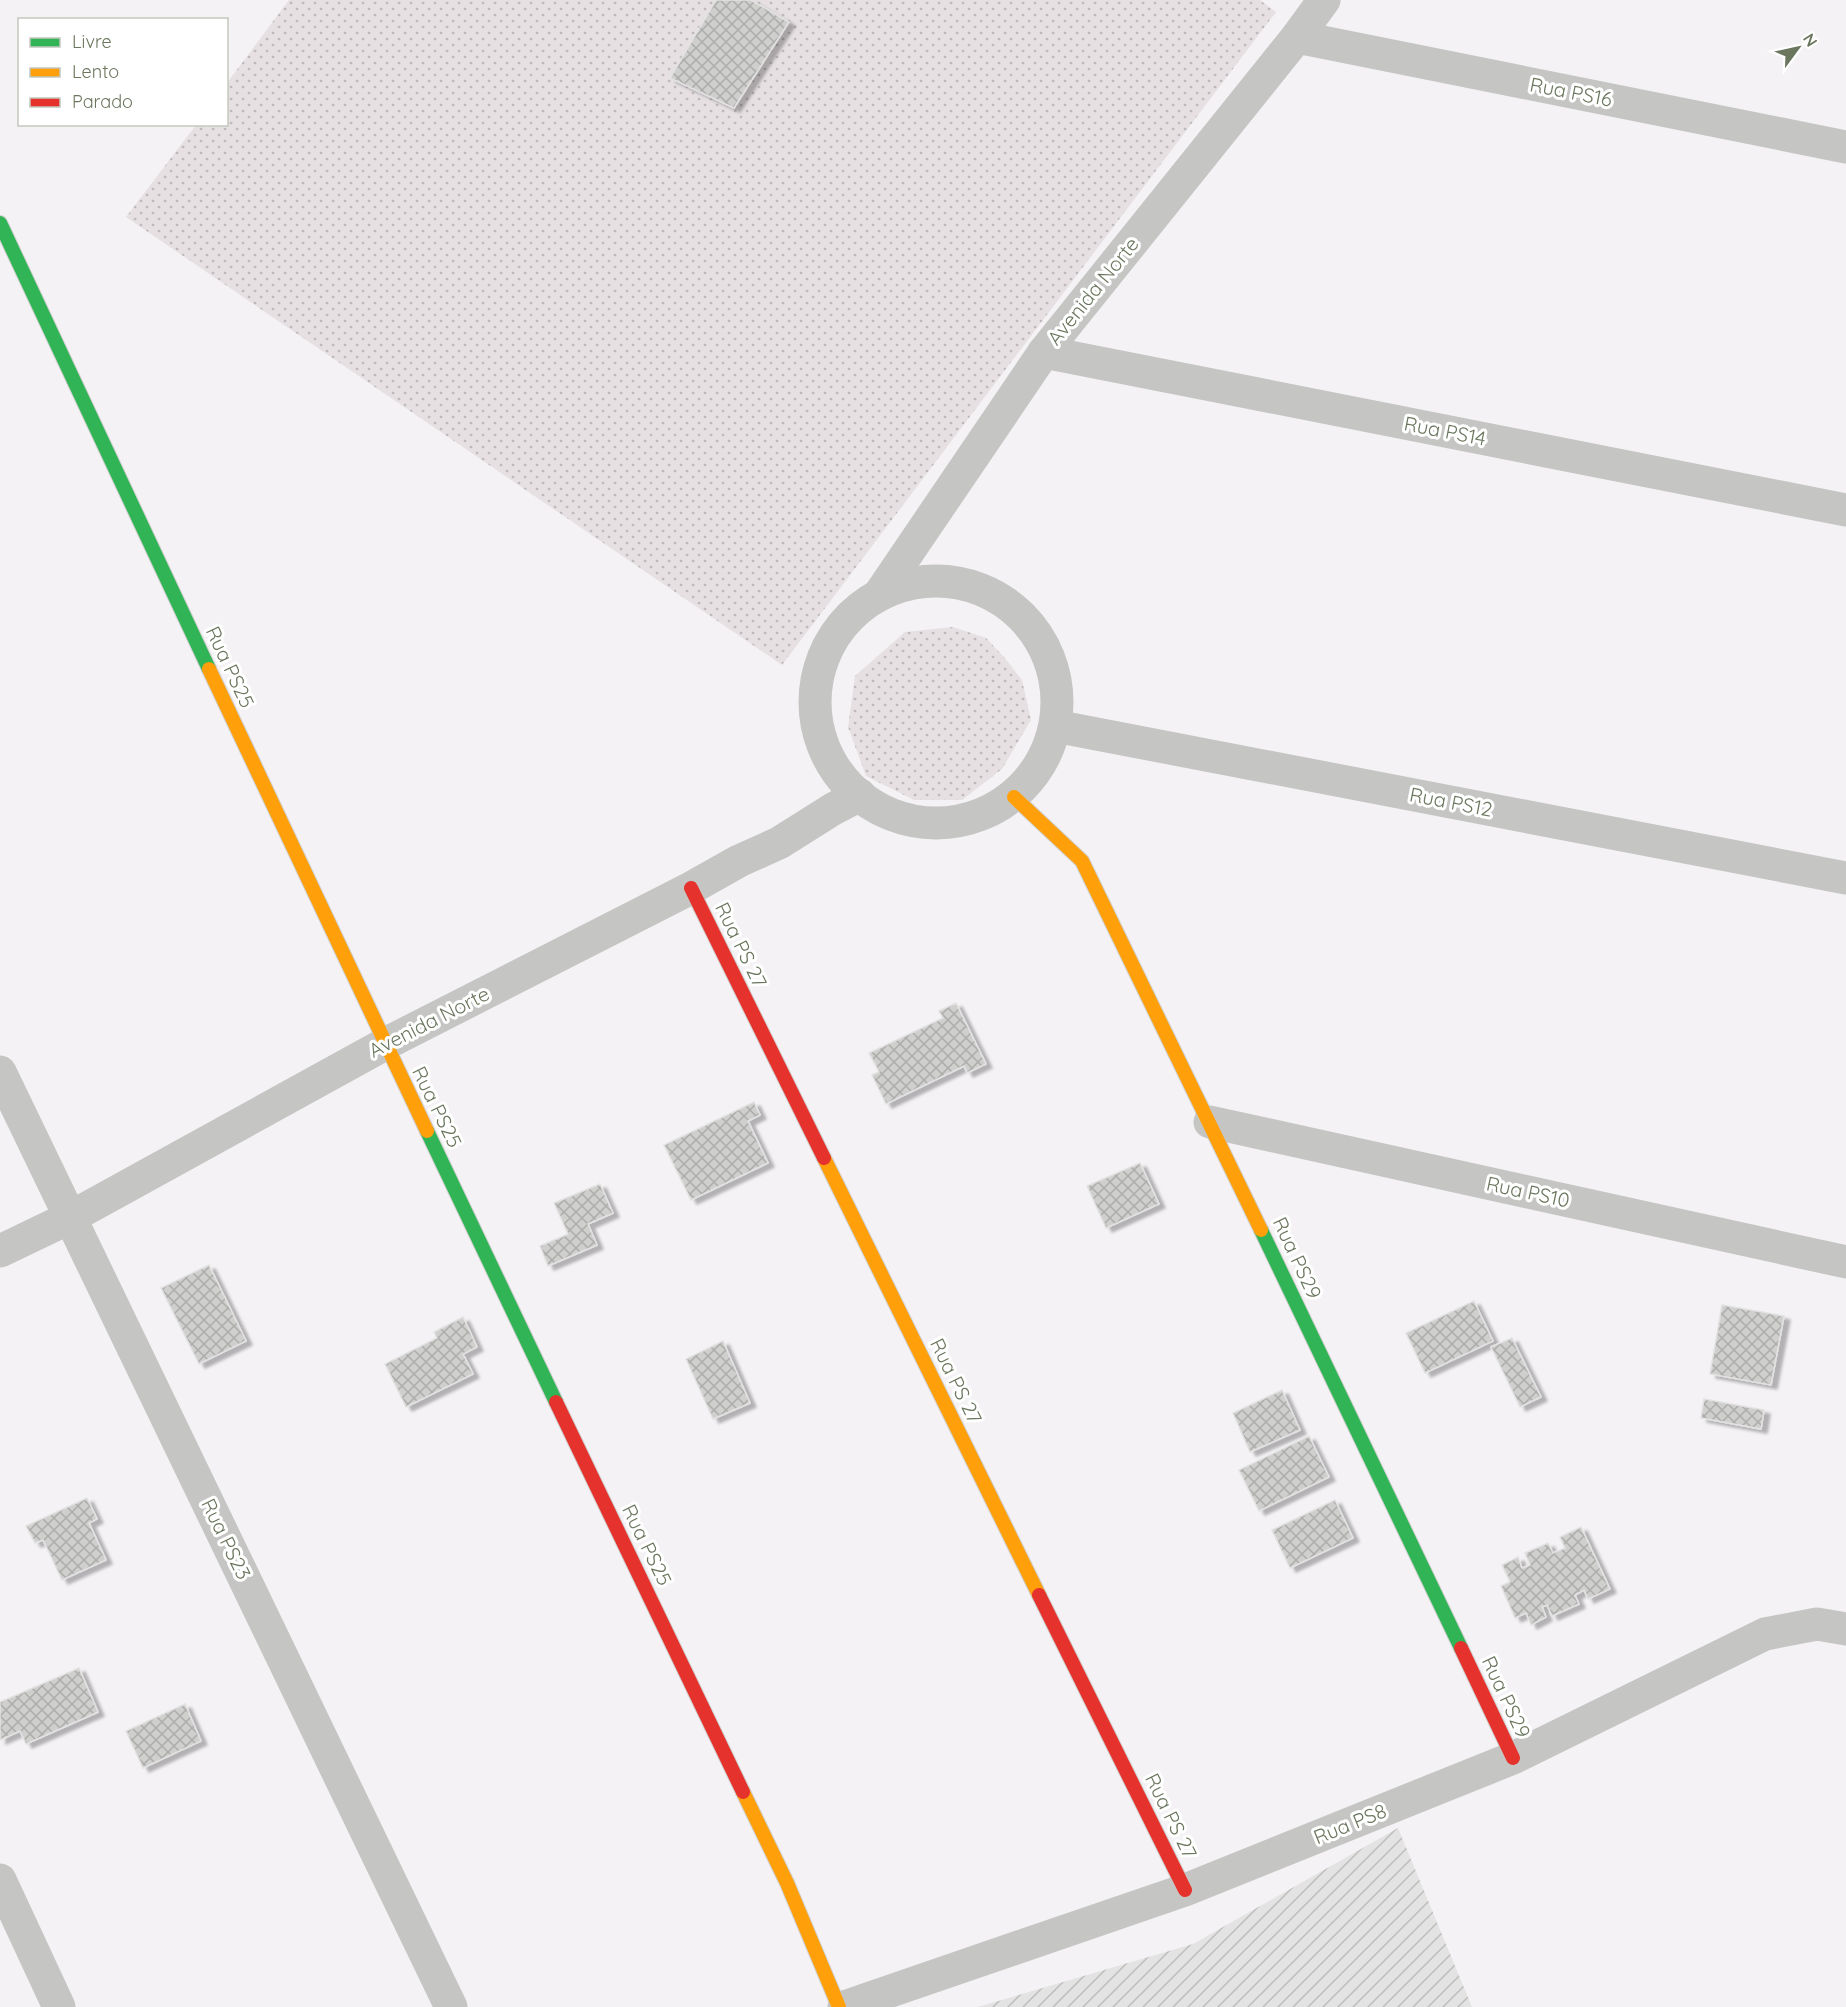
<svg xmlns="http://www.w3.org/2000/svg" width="1846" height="2007" font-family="Quicksand,sans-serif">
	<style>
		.industrial { fill: url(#industrial-furrows) }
		.green { fill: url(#green-dots) }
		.building { fill: url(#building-cross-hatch); stroke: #e3e2e3; stroke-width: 1.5; filter: url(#shadow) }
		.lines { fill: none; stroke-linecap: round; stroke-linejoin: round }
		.fast-casing { stroke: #cfcfce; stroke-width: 16 }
		.slow-casing { stroke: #cfcfce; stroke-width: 16 }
		.jam-casing { stroke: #cfcfce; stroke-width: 16 }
		.street { stroke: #c5c6c4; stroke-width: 33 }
		.fast { stroke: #30b455; stroke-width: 14 }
		.slow { stroke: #ff9f0a; stroke-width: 14 }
		.jam { stroke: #e5322d; stroke-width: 14 }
		.labels { text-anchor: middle; stroke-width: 6; stroke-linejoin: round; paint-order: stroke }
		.street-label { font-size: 20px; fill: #6a765d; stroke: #fff }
	</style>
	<defs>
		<pattern id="industrial-furrows" width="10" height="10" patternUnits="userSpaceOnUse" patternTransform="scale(1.5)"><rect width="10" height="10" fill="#e4e3e3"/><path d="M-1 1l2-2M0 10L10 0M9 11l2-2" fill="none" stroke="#bdbdbb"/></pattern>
		<pattern id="green-dots" width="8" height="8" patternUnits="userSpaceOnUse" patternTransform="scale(1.5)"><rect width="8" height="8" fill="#e6e0e3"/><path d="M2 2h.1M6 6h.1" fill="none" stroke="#bebabb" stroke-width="1.8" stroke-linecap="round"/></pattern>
		<pattern id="building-cross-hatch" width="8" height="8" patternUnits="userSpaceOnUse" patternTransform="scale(1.5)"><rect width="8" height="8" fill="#cfcfcd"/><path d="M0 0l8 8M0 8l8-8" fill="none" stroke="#acadaa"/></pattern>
		<filter id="shadow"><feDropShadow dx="6" dy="4" stdDeviation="1.5" flood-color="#0004"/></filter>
	</defs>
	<rect width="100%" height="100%" fill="#f4f2f4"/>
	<path class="industrial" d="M1398,1828L1472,2007H978L1193,1944Z"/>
	<g class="green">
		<path d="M289,0H1260L1276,12L782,665L126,217L196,125L226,124L227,83Z"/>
		<path d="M953,627L986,638L1004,657L1022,680L1031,720L1002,769L962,800H914L866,776L848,727L855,676L905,632Z"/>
	</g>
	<g class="building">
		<path d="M716,0H751L789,22L734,108L670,78Z"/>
		<path d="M956,1003L986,1064L967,1073L964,1066L886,1104L872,1075L879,1072L869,1053L943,1018L939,1011Z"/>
		<path d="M754,1102L760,1115L748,1121L768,1163L691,1200L664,1145Z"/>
		<path d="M1140,1163L1159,1204L1106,1228L1087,1186Z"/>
		<path d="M600,1184L613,1213L588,1224L597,1245L548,1266L540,1246L568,1234L554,1203Z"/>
		<path d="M209,1265L246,1341L199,1364L161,1288Z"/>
		<path d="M1474,1301L1493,1341L1425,1373L1406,1333Z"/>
		<path d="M1722,1305L1784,1316L1771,1385L1710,1374Z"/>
		<path d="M463,1317L477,1347L463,1354L473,1374L406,1407L385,1364L437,1338L434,1332Z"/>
		<path d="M1512,1338L1541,1397L1520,1407L1491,1347Z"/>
		<path d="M723,1341L750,1403L713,1419L686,1359Z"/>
		<path d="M1282,1390L1300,1430L1250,1452L1233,1413Z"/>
		<path d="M1704,1399L1764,1410L1761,1429L1701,1418Z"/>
		<path d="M1309,1436L1329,1477L1259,1511L1239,1470Z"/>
		<path d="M87,1498L97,1519L89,1523L106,1560L62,1580L43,1540L35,1543L26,1526Z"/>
		<path d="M1335,1500L1353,1538L1290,1568L1272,1530Z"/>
		<path d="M1581,1527L1610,1589L1588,1599L1584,1590L1575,1595L1579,1604L1552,1616L1547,1605L1542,1607L1546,1617L1531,1625L1526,1613L1515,1618L1501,1586L1510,1582L1502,1565L1518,1557L1522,1568L1530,1565L1525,1553L1548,1543L1553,1553L1565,1548L1560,1537Z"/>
		<path d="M79,1668L98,1712L26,1744L20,1731L0,1740V1702Z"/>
		<path d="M185,1704L201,1741L143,1768L126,1731Z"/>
	</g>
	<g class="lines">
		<defs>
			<g id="fast">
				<path d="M0,223L209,669"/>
				<path d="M427,1131L556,1402"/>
				<path d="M1261,1230L1461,1648"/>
			</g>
			<g id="slow">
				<path d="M209,669L427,1131"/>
				<path d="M1014,797L1082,861L1261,1230"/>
				<path d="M824,1158L1039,1595"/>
				<path d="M743,1792L787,1883L839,2007"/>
			</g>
			<g id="jam">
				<path d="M691,888L824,1158"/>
				<path d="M556,1402L743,1792"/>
				<path d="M1039,1595L1185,1890"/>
				<path d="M1461,1648L1513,1758"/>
			</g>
		</defs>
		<use href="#fast" class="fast-casing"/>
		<use href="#slow" class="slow-casing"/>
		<use href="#jam" class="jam-casing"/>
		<g class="street">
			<path d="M1297,37L1846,147"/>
			<path d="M1044,352L1846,510"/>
			<circle cx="936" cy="702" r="121"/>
			<path d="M879,595L1044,352L1297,37L1324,0"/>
			<path d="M1055,726L1846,878"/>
			<path d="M0,1072L451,2007"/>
			<path d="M1210,1122L1846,1262"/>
			<path d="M0,1251L71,1217L385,1044L691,888L739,861L779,843L833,809L860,795"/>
			<path d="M0,1880L59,2007"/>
			<path d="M844,2007L1185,1890L1513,1758L1765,1634L1817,1624L1846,1629"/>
		</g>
		<use href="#fast" class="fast"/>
		<use href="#slow" class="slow"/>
		<use href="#jam" class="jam"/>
	</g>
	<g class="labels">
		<g class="street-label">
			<text transform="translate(1571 92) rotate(11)" y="7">Rua PS16</text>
			<text transform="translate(1093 291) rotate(-51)" y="7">Avenida Norte</text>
			<text transform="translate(1445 431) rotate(11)" y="7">Rua PS14</text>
			<text transform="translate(230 667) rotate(65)" y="7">Rua PS25</text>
			<text transform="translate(1451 802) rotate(11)" y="7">Rua PS12</text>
			<text transform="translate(741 945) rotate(64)" y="7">Rua PS 27</text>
			<text transform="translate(429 1022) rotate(-27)" y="7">Avenida Norte</text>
			<text transform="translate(437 1107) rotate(64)" y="7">Rua PS25</text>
			<text transform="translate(1528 1192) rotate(12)" y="7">Rua PS10</text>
			<text transform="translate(1297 1258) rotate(65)" y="7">Rua PS29</text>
			<text transform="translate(956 1381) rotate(64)" y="7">Rua PS 27</text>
			<text transform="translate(226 1539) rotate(64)" y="7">Rua PS23</text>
			<text transform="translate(647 1545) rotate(64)" y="7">Rua PS25</text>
			<text transform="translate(1506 1697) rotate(65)" y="7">Rua PS29</text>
			<text transform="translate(1171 1816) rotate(64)" y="7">Rua PS 27</text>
			<text transform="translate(1350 1824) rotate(-22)" y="7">Rua PS8</text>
		</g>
	</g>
	<rect x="18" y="18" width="210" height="108" fill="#ffffff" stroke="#c3c8be" stroke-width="1.5"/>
	<rect x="30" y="38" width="30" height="9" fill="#30b455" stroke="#c3c8be" stroke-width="1.5"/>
	<text x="72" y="48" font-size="18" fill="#6a765d">Livre</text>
	<rect x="30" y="68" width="30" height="9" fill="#ff9f0a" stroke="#c3c8be" stroke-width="1.5"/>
	<text x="72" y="78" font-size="18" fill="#6a765d">Lento</text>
	<rect x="30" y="98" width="30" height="9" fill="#e5322d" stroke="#c3c8be" stroke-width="1.5"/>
	<text x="72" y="108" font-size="18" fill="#6a765d">Parado</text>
	<g transform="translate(1798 48) rotate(57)" stroke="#ffffff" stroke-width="4.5" paint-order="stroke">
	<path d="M0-4.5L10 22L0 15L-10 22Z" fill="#6a765d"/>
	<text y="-9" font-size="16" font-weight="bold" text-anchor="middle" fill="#6a765d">N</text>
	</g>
</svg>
